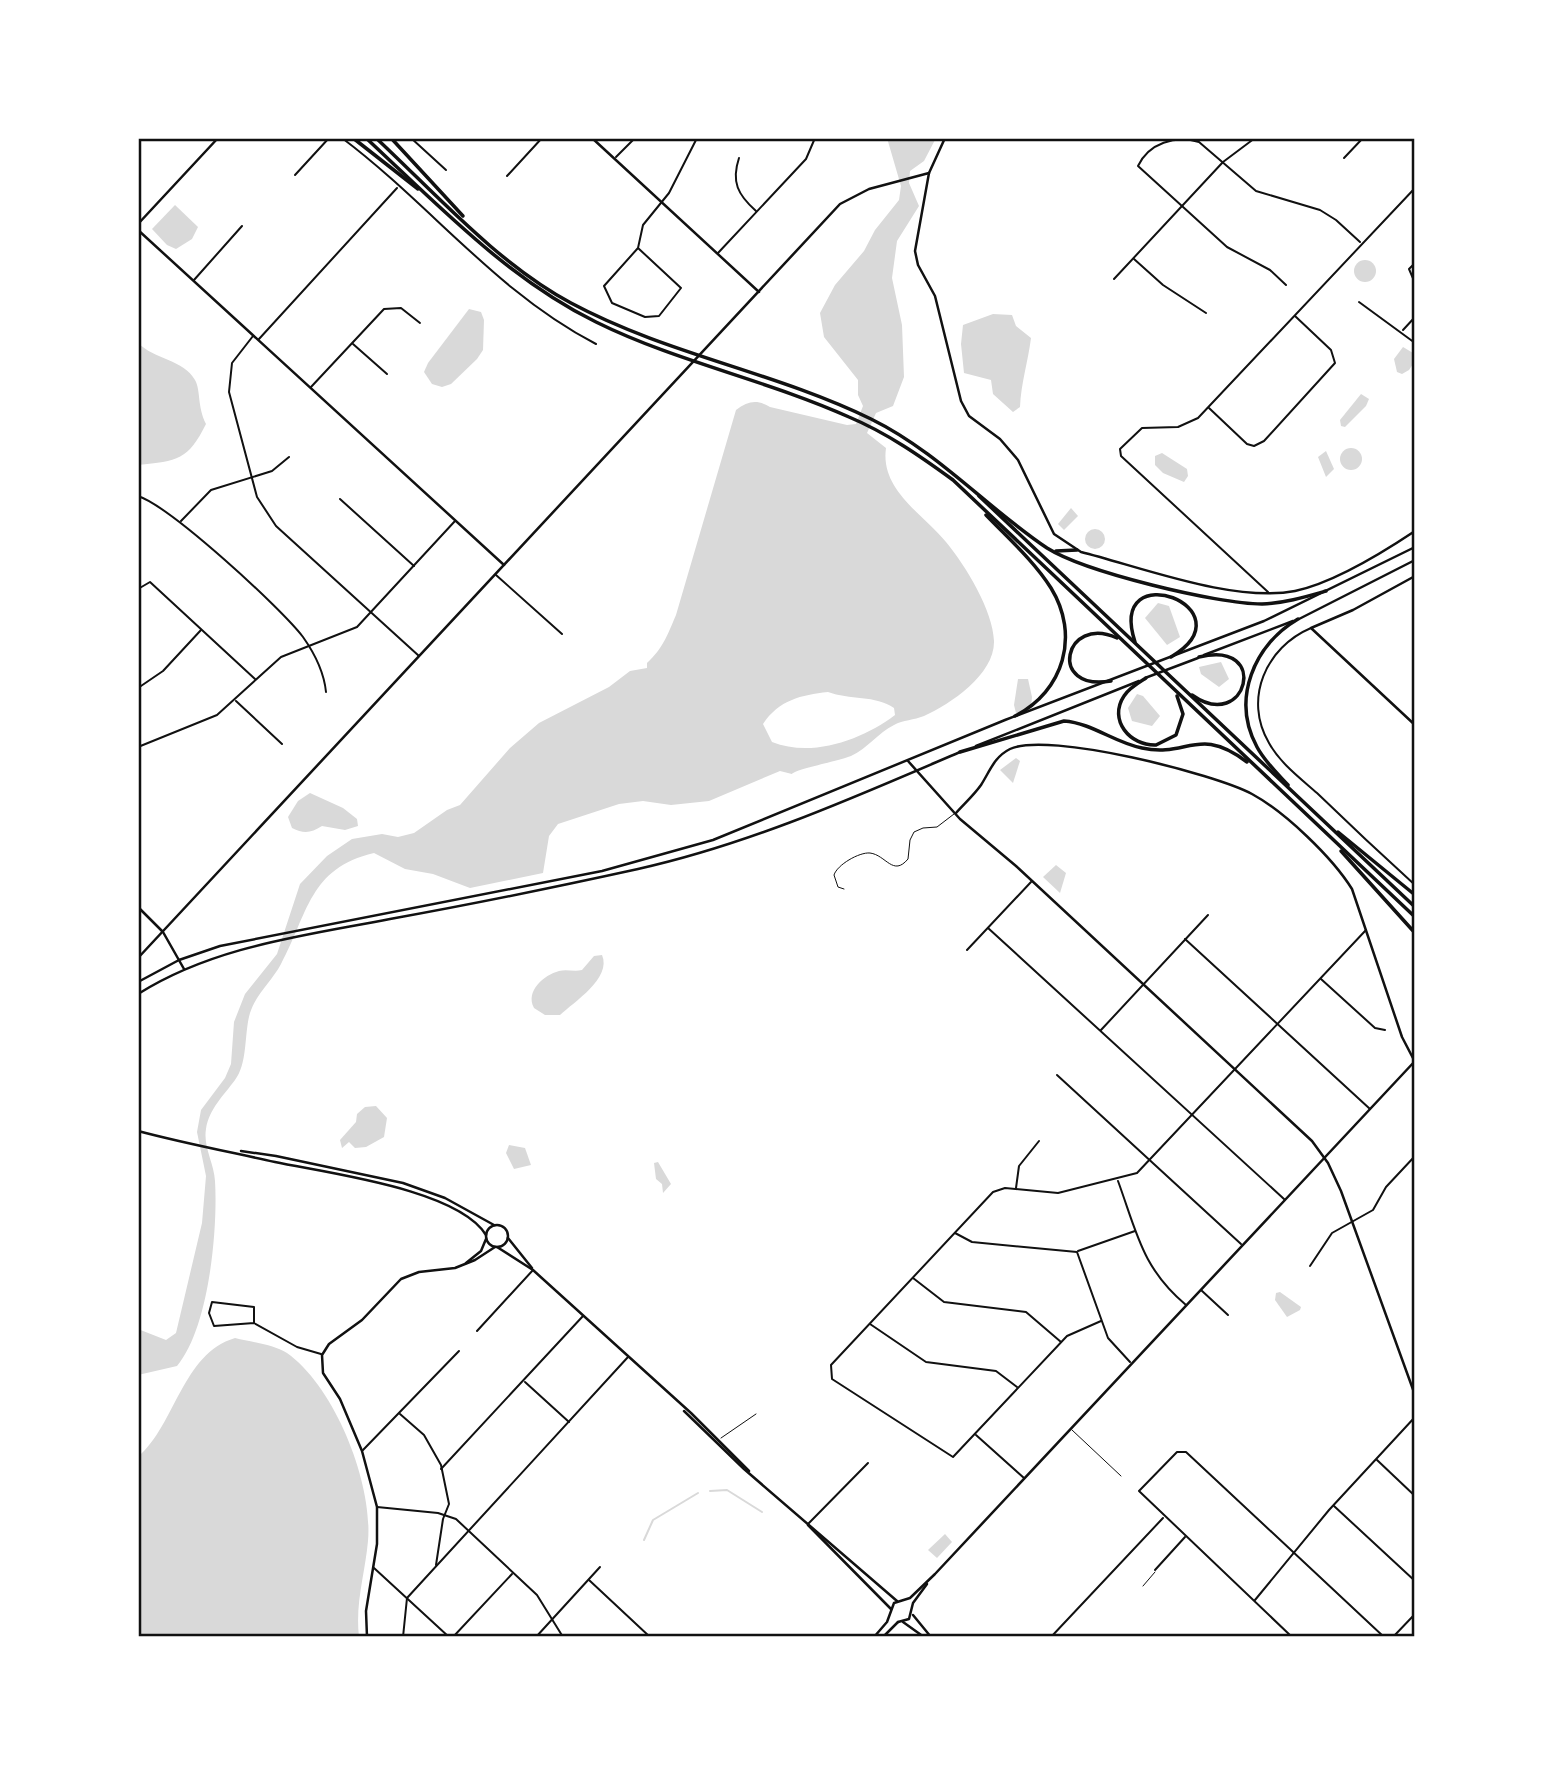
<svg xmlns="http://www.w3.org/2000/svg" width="1553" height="1775" font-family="'Roboto Condensed',sans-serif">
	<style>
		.water { fill: #d9d9d9; fill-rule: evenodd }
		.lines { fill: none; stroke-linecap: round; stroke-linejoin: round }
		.stream { stroke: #d9d9d9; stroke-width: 2 }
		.service { stroke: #111; stroke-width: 1 }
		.minor { stroke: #111; stroke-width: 2 }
		.tertiary { stroke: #111; stroke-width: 2.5 }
		.primary { stroke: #111; stroke-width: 2.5 }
		.motorway { stroke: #111; stroke-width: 3.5 }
		.neatline { fill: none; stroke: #111; stroke-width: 2.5 }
	</style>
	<rect width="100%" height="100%" fill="#fff"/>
	<g class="water">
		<path d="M887,138H936L924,161L910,171L909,183L919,206L897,241L892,278L902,325L904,377L893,406L876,413L867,433L886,448C880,490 923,514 946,542C966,566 993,611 994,641C995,674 951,704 924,716C914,720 903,720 894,725C878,733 868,748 851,756C839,761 796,769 792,774L780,771L709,801L671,805L643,801L619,804L558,824L549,836L543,873L470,888L433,874L405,869L374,853C309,868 308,914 281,964C272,981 256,994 250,1013C244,1033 248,1063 235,1080C224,1095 209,1109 206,1129C203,1147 214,1163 215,1181C218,1229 209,1328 177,1366L138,1375V1329L166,1340L176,1333L202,1223L206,1176L197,1132L201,1110L225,1078L231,1064L234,1022L245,994L277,954L300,884L327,856L352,839L382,834L398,837L414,833L447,810L460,805L510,748L539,723L609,687L630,671L647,668V663C663,648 667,636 676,615L736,410C748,401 757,399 770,407L847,425L856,424L863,406L858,395V380L824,337L820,313L835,285L864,251L875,230L899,200L901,186ZM828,692C849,700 876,695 894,708L895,715C862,740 812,758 772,742L763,724C779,700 801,695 828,692Z"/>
		<path d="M175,205L198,227L192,239L176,249L167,245L152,229Z"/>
		<circle cx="1365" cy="271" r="11"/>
		<path d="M469,309L481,312L484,320L483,350L477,359L451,384L442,387L432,384L424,372L428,363Z"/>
		<path d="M993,314L1012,315L1016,326L1031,338C1028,362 1021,383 1020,407L1013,412L993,394L991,380L964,373L961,344L963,325Z"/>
		<path d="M138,343C154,359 184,360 195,380C201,391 197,406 206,424C188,460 178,461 138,465Z"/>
		<path d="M1403,347L1413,353L1415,361L1409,370L1402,374L1397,372L1394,359Z"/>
		<path d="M1361,394L1369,399L1366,406L1345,427L1341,426L1340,420Z"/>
		<circle cx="1351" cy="459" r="11"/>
		<path d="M1326,451L1334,469L1326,477L1318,457Z"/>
		<path d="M1162,453L1187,469L1188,476L1184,482L1163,473L1155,465V456Z"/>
		<path d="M1071,508L1078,516L1064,530L1058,524Z"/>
		<circle cx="1095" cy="539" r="10"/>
		<path d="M1158,603L1169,606L1180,637L1167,645L1145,618Z"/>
		<path d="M1221,662L1229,679L1219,687L1201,674L1199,667Z"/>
		<path d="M1018,679H1028L1032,697L1031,707L1016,713L1014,705Z"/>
		<path d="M1137,694L1143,696L1160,716L1152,726L1132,721L1128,708Z"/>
		<path d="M1016,758L1020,761L1013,783L1000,770Z"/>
		<path d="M310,793L343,808L357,819L358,826L345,830L322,826C311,833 304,834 292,828L288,817L298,801Z"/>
		<path d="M1056,865L1066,873L1060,893L1043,877Z"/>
		<path d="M602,955C612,978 574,1002 560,1015H545L534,1008C525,991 544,975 559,971C567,969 574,972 582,970L594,956Z"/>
		<path d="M376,1106L387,1118L384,1137L366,1147L355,1148L349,1142L342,1148L340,1140L356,1122L357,1114L365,1107Z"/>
		<path d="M509,1145L525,1148L531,1165L514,1169L506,1153Z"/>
		<path d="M658,1162L671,1184L663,1193L662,1184L656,1179L654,1163Z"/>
		<path d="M1280,1292L1301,1307L1300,1310L1287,1317L1275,1300L1276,1293Z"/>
		<path d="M235,1338C251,1342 273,1344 287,1353C335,1387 373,1483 368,1541C365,1574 355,1603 359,1637H138V1457C176,1424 182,1354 235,1338Z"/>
		<path d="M945,1534L952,1542L937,1558L928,1550Z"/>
	</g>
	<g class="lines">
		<g class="stream">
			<path d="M710,1491L727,1490L762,1512"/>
			<path d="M644,1540L653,1520L698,1493"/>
		</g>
		<g class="service">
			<path d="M844,889L838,887L834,875C837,865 859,852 870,853C886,855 893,877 908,859L910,840L914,832L923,828L937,827L954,814"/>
			<path d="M1072,1430L1121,1476"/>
			<path d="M721,1438L756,1414"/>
			<path d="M1143,1586L1155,1572"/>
		</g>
		<g class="minor">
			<path d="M342,138C431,205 496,292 596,344"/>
			<path d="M411,138L446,170"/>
			<path d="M138,139L141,138"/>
			<path d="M616,157L635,138"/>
			<path d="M739,158C731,182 738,195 756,211"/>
			<path d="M1344,158L1363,138"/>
			<path d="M295,175L329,138"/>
			<path d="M507,176L542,138"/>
			<path d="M638,248L681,288L659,316L645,317L612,303L604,286L638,248L643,225L669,193L697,138"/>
			<path d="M718,253L806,159L815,138"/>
			<path d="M1134,259L1163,285L1206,313"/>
			<path d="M1415,263L1409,269L1415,283"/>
			<path d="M1114,279L1223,162L1255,138"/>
			<path d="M194,280L242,226"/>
			<path d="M1286,285L1270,270L1227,247L1138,166C1149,143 1175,135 1199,142L1256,191L1320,210L1336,220L1360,242"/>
			<path d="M1359,302L1415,343"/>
			<path d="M1403,330L1415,317"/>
			<path d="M253,336L232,363L229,392L257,497L276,526L419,656"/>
			<path d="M259,339L397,188"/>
			<path d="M353,344L387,374"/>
			<path d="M311,387L384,309L401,308L420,323"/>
			<path d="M1209,408L1247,444L1254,446L1264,441L1335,363L1331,350L1295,316"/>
			<path d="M138,496C171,507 281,608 303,637C315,654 324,672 326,692"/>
			<path d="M340,499L414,566"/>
			<path d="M181,521L211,490L272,471L289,457"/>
			<path d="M496,575L562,634"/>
			<path d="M138,589L150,582L255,679"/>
			<path d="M1268,592L1121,456L1120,449L1142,428L1178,427L1198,418L1415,188"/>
			<path d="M1311,628C1266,647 1243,699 1269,743C1280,763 1300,778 1317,793C1349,824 1382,855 1415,885"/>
			<path d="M138,688L163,671L201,630"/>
			<path d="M236,701L282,744"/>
			<path d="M138,747L217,715L281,657L357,627L455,521"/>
			<path d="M988,928L1284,1199"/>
			<path d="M1185,939L1370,1109"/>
			<path d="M967,950L1031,882"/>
			<path d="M1321,979L1375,1028L1385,1030"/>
			<path d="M1101,1030L1208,915"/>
			<path d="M1057,1075L1241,1244"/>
			<path d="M1118,1181C1137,1233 1142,1268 1186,1305"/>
			<path d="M1016,1188L1019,1166L1039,1141"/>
			<path d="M955,1233L972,1242L1077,1252L1108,1338L1130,1362"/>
			<path d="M1078,1251L1135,1231"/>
			<path d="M1310,1266L1332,1233L1373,1210L1386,1187L1415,1156"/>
			<path d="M913,1278L944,1302L1026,1312L1061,1342"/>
			<path d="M1201,1290L1228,1315"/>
			<path d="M1101,1321L1067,1336L953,1457L832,1379L831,1365L993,1192L1005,1188L1058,1193L1137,1173L1366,930"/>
			<path d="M254,1323L214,1326L209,1313L212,1302L254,1307V1323L297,1347L321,1354"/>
			<path d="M870,1324L926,1362L996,1371L1017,1387"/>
			<path d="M477,1331L533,1270"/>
			<path d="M525,1382L569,1422"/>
			<path d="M400,1414L424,1435L441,1465L449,1504L443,1519L436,1565"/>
			<path d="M976,1435L1024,1478"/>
			<path d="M363,1450L459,1351"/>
			<path d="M1377,1460L1415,1496"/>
			<path d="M441,1469L583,1316"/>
			<path d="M1334,1506L1415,1581"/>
			<path d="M377,1507L438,1513L456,1519L537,1595L563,1637"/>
			<path d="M808,1524L868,1463"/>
			<path d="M374,1568L449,1637"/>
			<path d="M1155,1570L1185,1537"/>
			<path d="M589,1580L650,1637"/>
			<path d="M1255,1600L1329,1510L1415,1417"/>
			<path d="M403,1637L407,1598L628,1357"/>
			<path d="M453,1637L512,1574"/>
			<path d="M536,1637L600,1567"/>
			<path d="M1051,1637L1163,1518"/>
			<path d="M1292,1637L1139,1491L1177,1452H1186L1384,1637"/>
			<path d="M1393,1637L1415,1614"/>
		</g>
		<g class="tertiary">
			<path d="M592,138L759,292"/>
			<path d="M945,138L929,173L915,251L918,265L935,296L961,401L969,416L1000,439L1018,460L1054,534L1081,552C1141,567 1234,603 1295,591C1333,583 1382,553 1415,531"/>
			<path d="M138,224L218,138"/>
			<path d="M138,230L504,565"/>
			<path d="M1415,576L1353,610L1311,628L1415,725"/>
			<path d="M908,761L960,819L1016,866L1312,1141L1328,1163L1341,1191L1415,1395"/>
			<path d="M956,813C964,804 974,795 981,785C990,771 994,757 1010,749C1048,731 1215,774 1252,794C1285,812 1332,857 1352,889L1402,1037L1415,1062"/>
			<path d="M138,907L163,932L184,969"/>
			<path d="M138,958L840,204L869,189L929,173"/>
			<path d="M138,1131C183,1143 230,1152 275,1162C326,1173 458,1189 486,1235"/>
			<path d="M241,1151L276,1156L403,1183L445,1198L494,1225"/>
			<circle cx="497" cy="1236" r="11"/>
			<path d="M508,1238L532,1268"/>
			<path d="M497,1247L533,1270L691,1413L749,1471"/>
			<path d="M466,1263L481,1251L486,1239"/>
			<path d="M684,1411L744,1469L897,1601"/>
			<path d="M808,1525L891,1609"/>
			<path d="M913,1615L931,1637"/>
			<path d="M898,1622L909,1619L913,1603L927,1584"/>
			<path d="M903,1622L924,1637"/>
			<path d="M367,1637L366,1611L377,1544V1507L362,1451L340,1399L323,1373L322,1355L329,1344L362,1320L401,1279L419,1272L455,1268L475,1260L495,1247"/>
			<path d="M874,1637L887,1622L894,1603L910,1598L935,1574L1415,1061"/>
			<path d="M883,1637L898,1622"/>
		</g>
		<g class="primary">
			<path d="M1299,619L1415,560"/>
			<path d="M1204,655L1293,621"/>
			<path d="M1145,678L1198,658"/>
			<path d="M976,746L1139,681"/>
			<path d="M138,982L179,960L220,946L602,871L713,840L1005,720L1264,621L1415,547"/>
			<path d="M138,994C214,946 303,936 390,919C473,904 556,887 638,869C750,844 855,797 960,752"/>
		</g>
		<g class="motorway">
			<path d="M353,138L418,189"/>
			<path d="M366,138C438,205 507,278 596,322C677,362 767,380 849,417C887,433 920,456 953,480L1415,917"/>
			<path d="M376,138C437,195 497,263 571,303C666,354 775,372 871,419C938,452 986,507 1047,548C1085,572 1217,604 1262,604C1285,603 1305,597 1326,591"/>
			<path d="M391,138L463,216"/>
			<path d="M979,496L1415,907"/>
			<path d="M986,515C1008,538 1034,561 1051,588C1080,635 1064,691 1015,716"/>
			<path d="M1056,551L1077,550"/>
			<path d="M1135,642C1106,553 1253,608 1171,657"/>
			<path d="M1146,678C1138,683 1129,688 1124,696C1108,720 1130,746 1156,745L1176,735L1183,714L1177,696"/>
			<path d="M1111,681C1047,692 1064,614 1117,638"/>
			<path d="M1192,695C1247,734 1271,639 1199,657"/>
			<path d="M960,752L1064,721C1092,723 1115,743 1142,748C1188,758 1198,725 1247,762"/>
			<path d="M1288,785C1277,773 1265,762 1257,747C1231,699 1254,645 1298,619"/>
			<path d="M1338,832L1415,895"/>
			<path d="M1341,851L1415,933"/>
		</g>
	</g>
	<rect width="1553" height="1775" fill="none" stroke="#ffffff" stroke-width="280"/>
	<rect x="140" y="140" width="1273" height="1495" class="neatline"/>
</svg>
